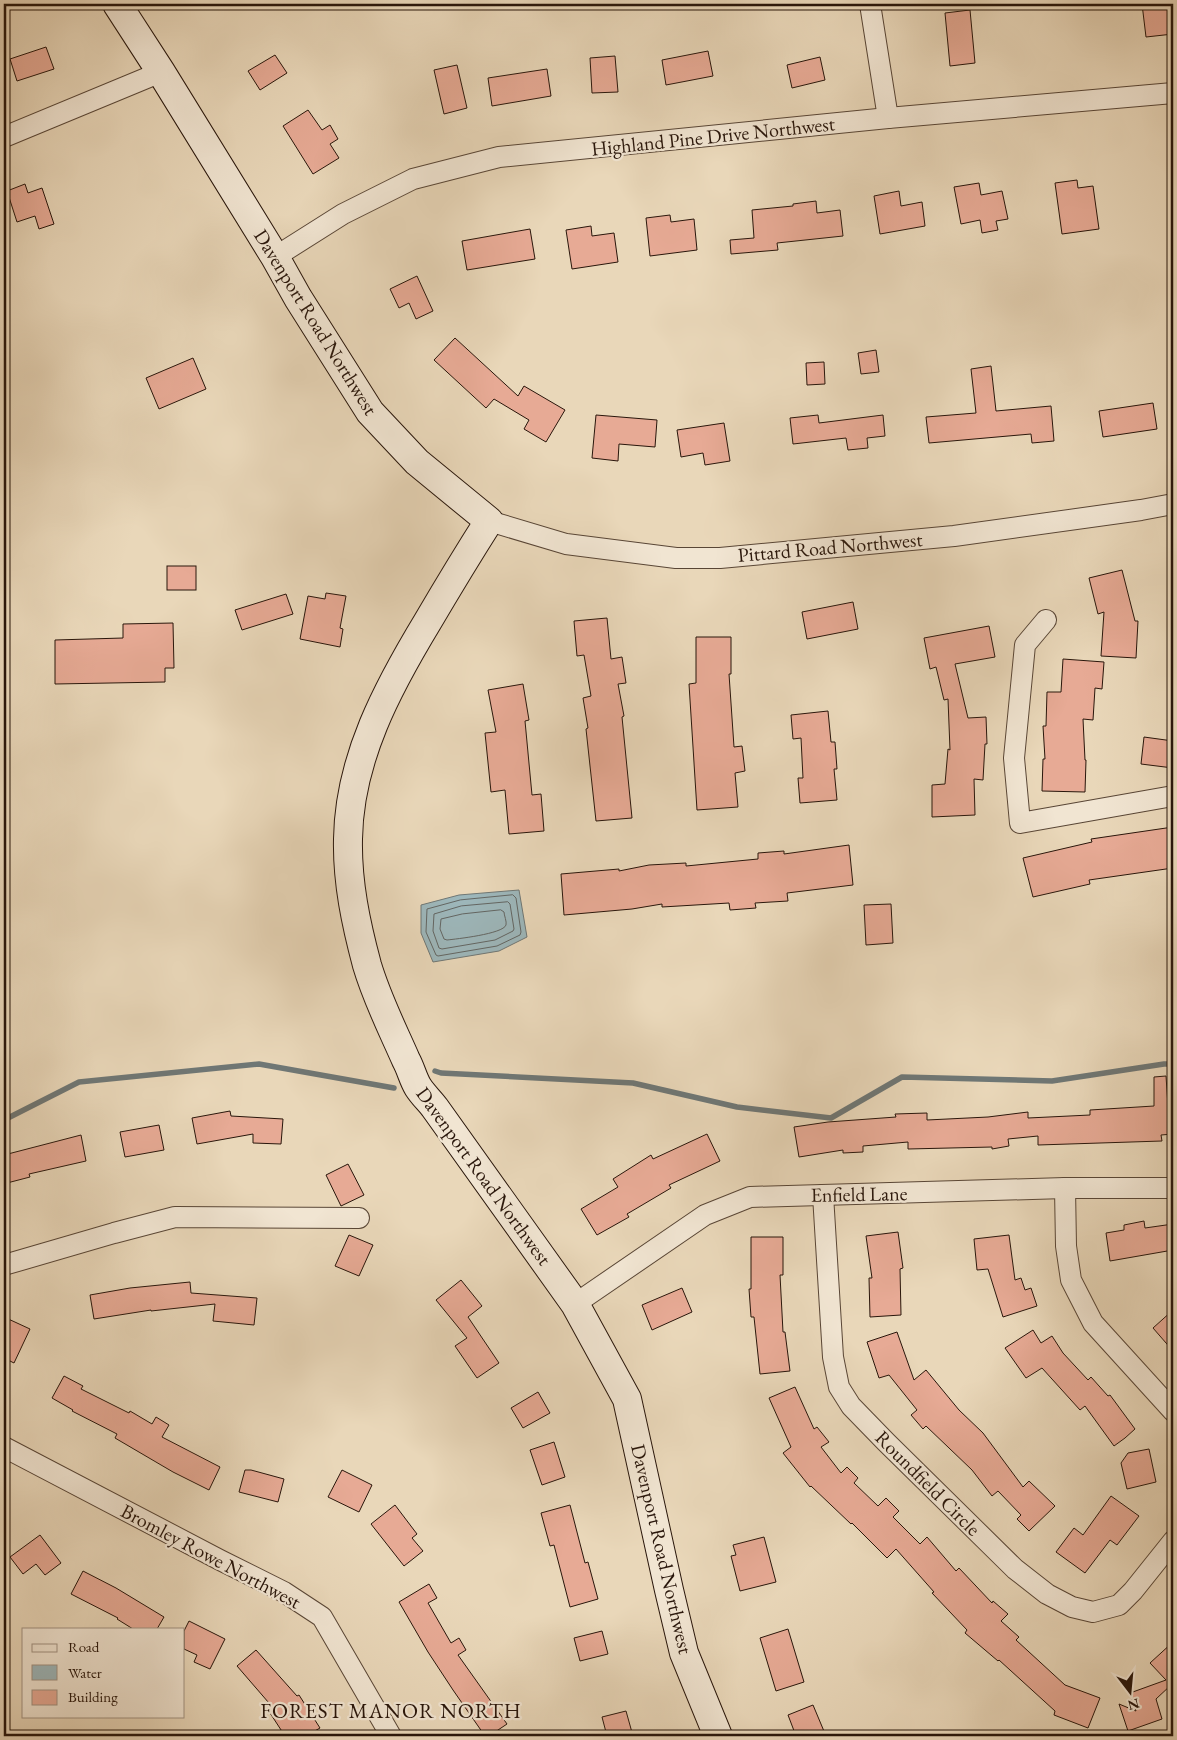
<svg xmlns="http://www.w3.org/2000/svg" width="1177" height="1740" font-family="'EB Garamond',serif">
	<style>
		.water { fill: #9db7bb; stroke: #6f7775 }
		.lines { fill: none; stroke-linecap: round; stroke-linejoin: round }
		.shore { stroke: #636663; stroke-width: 1 }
		.stream { stroke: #6f7775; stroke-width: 5.5 }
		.building { fill: #e7aa95; stroke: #29160b }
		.street-casing { stroke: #594636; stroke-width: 22 }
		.secondary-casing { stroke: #29160b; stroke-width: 30 }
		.street { stroke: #f1e5d2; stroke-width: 20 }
		.secondary { stroke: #f1e5d2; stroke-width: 28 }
		.labels { text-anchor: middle; stroke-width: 4.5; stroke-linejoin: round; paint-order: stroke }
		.street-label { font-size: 20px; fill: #29160b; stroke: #f1e5d2 }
		.neighbourhood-label { font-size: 21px; letter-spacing: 1px; fill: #29160b; stroke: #f1e5d2 }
	</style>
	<rect width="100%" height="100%" fill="#e9d7b9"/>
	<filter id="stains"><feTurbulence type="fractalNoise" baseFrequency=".004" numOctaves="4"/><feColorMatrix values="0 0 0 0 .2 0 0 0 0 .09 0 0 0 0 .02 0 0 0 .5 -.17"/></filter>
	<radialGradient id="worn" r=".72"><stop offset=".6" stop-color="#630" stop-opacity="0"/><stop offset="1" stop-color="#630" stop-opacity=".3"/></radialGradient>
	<path class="water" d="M519,890L527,937L499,951L433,962L421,933V905L459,895Z"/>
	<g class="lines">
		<g class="shore">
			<path d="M513,895L516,898L521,932L520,935L497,946L438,956L436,955L426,932L427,909L460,900Z"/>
			<path d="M508,902L510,904L514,929L513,931L495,940L442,949L439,948L433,931L434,914L461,906Z"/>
			<path d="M501,910L504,912C504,915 507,922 506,925C503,934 456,939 447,940L444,939L440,929L441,919L462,914Z"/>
		</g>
		<g class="stream">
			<path d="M435,1071L441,1073L633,1083L737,1107L831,1118L902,1077L1052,1081L1164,1064H1173"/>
			<path d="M4,1120L79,1082L259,1064L394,1088"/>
		</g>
	</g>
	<g class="building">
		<path d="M1142,4H1173V34L1146,37Z"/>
		<path d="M970,10L975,63L950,66L945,13Z"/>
		<path d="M46,47L54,69L17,81L10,59Z"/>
		<path d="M708,51L713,76L666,85L662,60Z"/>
		<path d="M275,55L287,73L260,90L248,71Z"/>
		<path d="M615,56L618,92L592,93L590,58Z"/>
		<path d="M820,57L825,80L792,88L787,65Z"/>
		<path d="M457,65L467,108L444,114L434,70Z"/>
		<path d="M547,69L551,96L492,106L488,78Z"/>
		<path d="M308,110L322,130L330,125L338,139L330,144L339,158L313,174L283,126Z"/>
		<path d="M1077,180L1078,188L1093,186L1099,229L1062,234L1055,183Z"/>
		<path d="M979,183L981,195L1002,191L1008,219L996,221L998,230L982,233L980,220L961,224L954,187Z"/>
		<path d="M25,184L28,193L42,188L54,224L39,229L35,216L17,222L7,191Z"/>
		<path d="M899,191L901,206L922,202L925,226L880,234L874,196Z"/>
		<path d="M816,201L817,213L840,210L843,236L777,243L778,250L731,254L730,240L754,238L752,210L793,206V204Z"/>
		<path d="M670,215L671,222L694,219L697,250L650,256L646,218Z"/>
		<path d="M591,226L592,236L614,233L618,262L572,269L566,230Z"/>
		<path d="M530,229L535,259L467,270L462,241Z"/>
		<path d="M417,276L433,311L416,319L409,303L399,308L390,289Z"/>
		<path d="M455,338L518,396L524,386L565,410L546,442L524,429L529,420L494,399L486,408L434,360Z"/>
		<path d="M876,350L879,372L861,374L858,353Z"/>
		<path d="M193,358L206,389L159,409L146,378Z"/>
		<path d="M824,362L825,384L807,385L806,363Z"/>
		<path d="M991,366L996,411L1051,406L1054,441L1032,443L1031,434L929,443L926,417L976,413L971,369Z"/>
		<path d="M1153,403L1157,429L1103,437L1099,411Z"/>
		<path d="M596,415L657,420L655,447L619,444L618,461L592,458Z"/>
		<path d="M818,415L819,423L883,415L885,436L867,438L868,448L848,450L846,438L793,444L790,418Z"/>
		<path d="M724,423L730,461L705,465L703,453L681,457L677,430Z"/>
		<rect x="167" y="566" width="29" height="24"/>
		<path d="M1122,570L1135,621H1138L1136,658L1101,656L1104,612L1098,614L1089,578Z"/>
		<path d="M326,593L346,596L340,628L343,629L340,647L300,639L308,596L325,599Z"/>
		<path d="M286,594L293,614L242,630L235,610Z"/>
		<path d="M853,602L858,629L807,639L802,612Z"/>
		<path d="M607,618L611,659L622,657L626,683L618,684L624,716L622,717L632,818L596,821L586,729L588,728L583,698L591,696L584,655L577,656L574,621Z"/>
		<path d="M173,623L174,668H165V682L55,684V640L123,638V624Z"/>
		<path d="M989,626L995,657L955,664L968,718L986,717L987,744H985L983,780L974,779L975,815L932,817V785L945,784L948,749L950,750L948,699L944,700L936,667L930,669L924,638Z"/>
		<path d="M696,637H731V674H729L734,747L742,746L745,771L735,773L738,807L697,810L689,684L696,683Z"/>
		<path d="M1063,659L1104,662L1102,689L1095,688L1093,720L1083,719L1085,760H1086L1085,792L1042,791L1043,759H1045L1043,726H1046L1047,692H1061Z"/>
		<path d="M523,684L529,720L525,721L532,795L541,794L544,831L509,834L505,790L491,792L485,733L496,732L488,690Z"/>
		<path d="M828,711L831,742H835L837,769H834L837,800L800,803L798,778H803L801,738L793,739L791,715Z"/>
		<path d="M1144,737L1173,741V768L1141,764Z"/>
		<path d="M1173,827V868L1089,880L1090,884L1033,897L1023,858L1092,842L1091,839Z"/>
		<path d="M849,845L853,885L787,893L788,901L755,903L756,908L730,910L729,903L662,907V904L632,909L564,915L561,874L619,869V871L649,865L686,863V866L758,859V853L784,851V854Z"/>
		<path d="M891,904L893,943L866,945L864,905Z"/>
		<path d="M1166,1076L1168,1106H1173V1134L1161,1135L1162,1141L1038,1145V1136L1008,1139L1009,1146L992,1149V1147L908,1149V1142L863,1146V1152L843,1153V1150L799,1157L794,1127L828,1122L896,1117L895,1114L927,1113V1120L988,1117L1028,1112V1118L1090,1115V1110L1154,1106V1077Z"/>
		<path d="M230,1111L231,1116L283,1119L281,1144L253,1143V1134L197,1144L192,1118Z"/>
		<path d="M159,1125L164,1150L125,1157L120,1132Z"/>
		<path d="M707,1134L720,1161L669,1185L671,1188L627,1214L629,1217L597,1235L581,1209L618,1187L613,1179L651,1155L653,1159Z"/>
		<path d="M81,1135L86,1161L29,1174L30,1177L7,1183L6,1178L4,1179V1155Z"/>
		<path d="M348,1164L364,1195L341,1206L326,1175Z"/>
		<path d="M1144,1221L1145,1228L1173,1224V1250L1110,1261L1106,1233L1124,1230V1225Z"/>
		<path d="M898,1232L903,1268L900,1269L901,1315L870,1317L869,1278H872L866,1236Z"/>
		<path d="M349,1235L373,1245L359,1276L335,1266Z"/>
		<path d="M1009,1235L1015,1280L1021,1278L1025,1290L1031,1288L1037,1306L1003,1317L988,1269L977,1270L974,1239Z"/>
		<path d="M751,1237H783V1275H780L783,1332H785L790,1371L760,1374L754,1317H751L749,1289H751Z"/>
		<path d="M461,1280L482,1306L468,1317L499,1363L477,1378L455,1346L467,1338L436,1300Z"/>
		<path d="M190,1282L191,1293L257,1298L254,1325L213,1321L215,1304L151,1311V1310L94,1319L90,1295L130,1288Z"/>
		<path d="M682,1288L692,1312L652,1330L642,1305Z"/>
		<path d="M1173,1310V1351L1153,1328Z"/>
		<path d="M4,1317L30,1329L14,1363L4,1358Z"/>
		<path d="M1033,1330L1041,1343L1052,1336L1063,1353L1088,1380L1091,1377L1108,1396L1110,1395L1135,1429L1125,1438L1114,1446L1085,1406L1080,1410L1042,1368L1026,1378L1005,1348Z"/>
		<path d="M897,1332L914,1380L926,1370L959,1410L983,1433L1023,1487L1029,1481L1055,1506L1029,1531L1017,1519L1021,1515L998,1491L992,1496L972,1470L926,1426L923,1429L911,1415L917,1410L889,1375L879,1378L867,1342Z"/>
		<path d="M64,1376L83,1386L81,1389L129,1413L130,1411L152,1424L156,1417L169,1425L162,1437L220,1467L209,1490L173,1472L115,1438L117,1434L72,1411L73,1410L52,1398Z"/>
		<path d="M795,1387L814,1429L817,1427L829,1442L821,1447L841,1473L847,1467L858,1478L854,1483L878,1506L886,1498L899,1511L893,1517L920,1544L927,1537L956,1571L959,1568L992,1603L993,1601L1008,1614L1001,1621L1019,1637L1016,1640L1065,1685L1100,1698L1088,1728L1054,1715L1055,1711L999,1660L998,1661L965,1633L967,1630L932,1593L934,1592L896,1549L887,1558L852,1523L851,1524L811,1486L810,1487L783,1453L791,1447L769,1398Z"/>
		<path d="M538,1392L550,1413L523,1428L511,1408Z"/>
		<path d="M554,1442L565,1477L542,1485L530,1450Z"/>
		<path d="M1149,1449L1156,1482L1127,1489L1121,1463L1128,1453Z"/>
		<path d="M245,1470H251L284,1479L278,1502L239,1492Z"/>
		<path d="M342,1470L372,1485L359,1512L328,1497Z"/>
		<path d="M1111,1496L1139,1516L1117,1545L1110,1540L1085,1573L1056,1552L1074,1528L1083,1535Z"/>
		<path d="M395,1505L417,1534L412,1538L423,1551L404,1566L371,1524Z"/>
		<path d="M570,1505L585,1563L588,1562L598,1599L570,1607L554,1545L550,1546L541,1513Z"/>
		<path d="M40,1535L61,1563L45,1575L36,1564L23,1574L10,1557Z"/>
		<path d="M764,1537L776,1582L740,1591L731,1556L736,1555L733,1545Z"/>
		<path d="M83,1571L116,1588L164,1617L157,1629H133L117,1619L118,1618L71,1594Z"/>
		<path d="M429,1584L437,1598L428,1603L451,1643L459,1638L466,1650L458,1655L507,1724L489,1736H485L453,1690L428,1652L399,1602Z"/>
		<path d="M189,1621L225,1639L210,1669L194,1662L197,1655L184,1649V1631Z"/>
		<path d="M788,1629L804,1682L776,1691L760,1638Z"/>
		<path d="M602,1631L608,1654L580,1661L574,1638Z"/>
		<path d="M1173,1642V1688L1171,1685L1156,1699L1162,1719L1128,1731L1119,1704L1136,1711L1130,1693L1166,1680L1150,1663Z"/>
		<path d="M256,1650L297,1696L299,1695L320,1728L306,1736H285L270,1713L275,1710L237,1666Z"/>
		<path d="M813,1705L826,1736H796L788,1715Z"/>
		<path d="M626,1711L633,1736H607L602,1717Z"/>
	</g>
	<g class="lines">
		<defs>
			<g id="street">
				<path d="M870,4L888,118"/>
				<path d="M4,137L161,72"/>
				<path d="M275,257L343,214L413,179L499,157L888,118L1173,93"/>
				<path d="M489,521L566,544L676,558H720L954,536L1141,510L1173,504"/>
				<path d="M1046,620L1025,645L1014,758L1020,823L1173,796"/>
				<path d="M1065,1188L1066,1246L1071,1280L1093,1323L1173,1411"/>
				<path d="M823,1195L833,1357L839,1387L851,1406L886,1442L1015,1569L1047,1594L1072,1607L1093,1612L1119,1605L1133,1591L1173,1541"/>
				<path d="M4,1265L114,1233L175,1217L359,1218"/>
				<path d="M575,1304L705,1215L750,1197L1065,1188H1173"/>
				<path d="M4,1447L220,1560L284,1592L322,1617L391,1736"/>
			</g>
			<path id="secondary" d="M117,4L161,72L275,257L298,298L370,412L417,462L489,521C468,554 448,587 428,621C388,687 349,759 348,839C347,882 356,924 367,965C377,999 392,1028 406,1060C411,1069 413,1079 418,1087C423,1095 430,1101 435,1108L575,1304L627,1399L669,1590L684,1653L718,1736"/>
		</defs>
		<use href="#street" class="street-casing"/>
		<use href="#secondary" class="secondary-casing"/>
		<use href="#street" class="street"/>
		<use href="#secondary" class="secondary"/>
	</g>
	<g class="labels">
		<g class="street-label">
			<text transform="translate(713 136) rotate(-6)" y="7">Highland Pine Drive Northwest</text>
			<text transform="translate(316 322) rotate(58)" y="7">Davenport Road Northwest</text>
			<text transform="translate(830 547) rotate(-5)" y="7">Pittard Road Northwest</text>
			<text transform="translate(484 1176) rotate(54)" y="7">Davenport Road Northwest</text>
			<text transform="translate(859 1194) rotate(-1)" y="7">Enfield Lane</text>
			<text transform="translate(928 1483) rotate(45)" y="7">Roundfield Circle</text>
			<text transform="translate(662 1549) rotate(77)" y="7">Davenport Road Northwest</text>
			<text transform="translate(211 1556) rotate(28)" y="7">Bromley Rowe Northwest</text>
		</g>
		<g class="neighbourhood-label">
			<text x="391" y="1718">FOREST MANOR NORTH</text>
		</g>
	</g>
	<rect width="1177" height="1740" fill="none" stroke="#e9d7b9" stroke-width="20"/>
	<rect x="5" y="5" width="1167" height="1730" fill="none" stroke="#29160b" stroke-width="2.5"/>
	<rect x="10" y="10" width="1157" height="1720" fill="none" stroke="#29160b"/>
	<rect x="22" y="1628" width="162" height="90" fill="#f1e5d2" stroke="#a19282"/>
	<rect x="32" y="1644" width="25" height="8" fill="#f1e5d2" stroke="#a19282"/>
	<text x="68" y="1652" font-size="15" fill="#29160b">Road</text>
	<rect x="32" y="1665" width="25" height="15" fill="#9db7bb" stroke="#a19282"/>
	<text x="68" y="1678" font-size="15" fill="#29160b">Water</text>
	<rect x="32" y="1690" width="25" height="15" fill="#e7aa95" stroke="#a19282"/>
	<text x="68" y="1702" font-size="15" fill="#29160b">Building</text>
	<g transform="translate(1130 1692) rotate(164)" stroke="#f1e5d2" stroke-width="4" paint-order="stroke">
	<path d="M0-4L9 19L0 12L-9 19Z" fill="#29160b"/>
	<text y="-8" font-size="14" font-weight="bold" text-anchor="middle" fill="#29160b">N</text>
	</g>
	<rect width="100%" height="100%" filter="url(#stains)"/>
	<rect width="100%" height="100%" fill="url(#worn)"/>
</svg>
